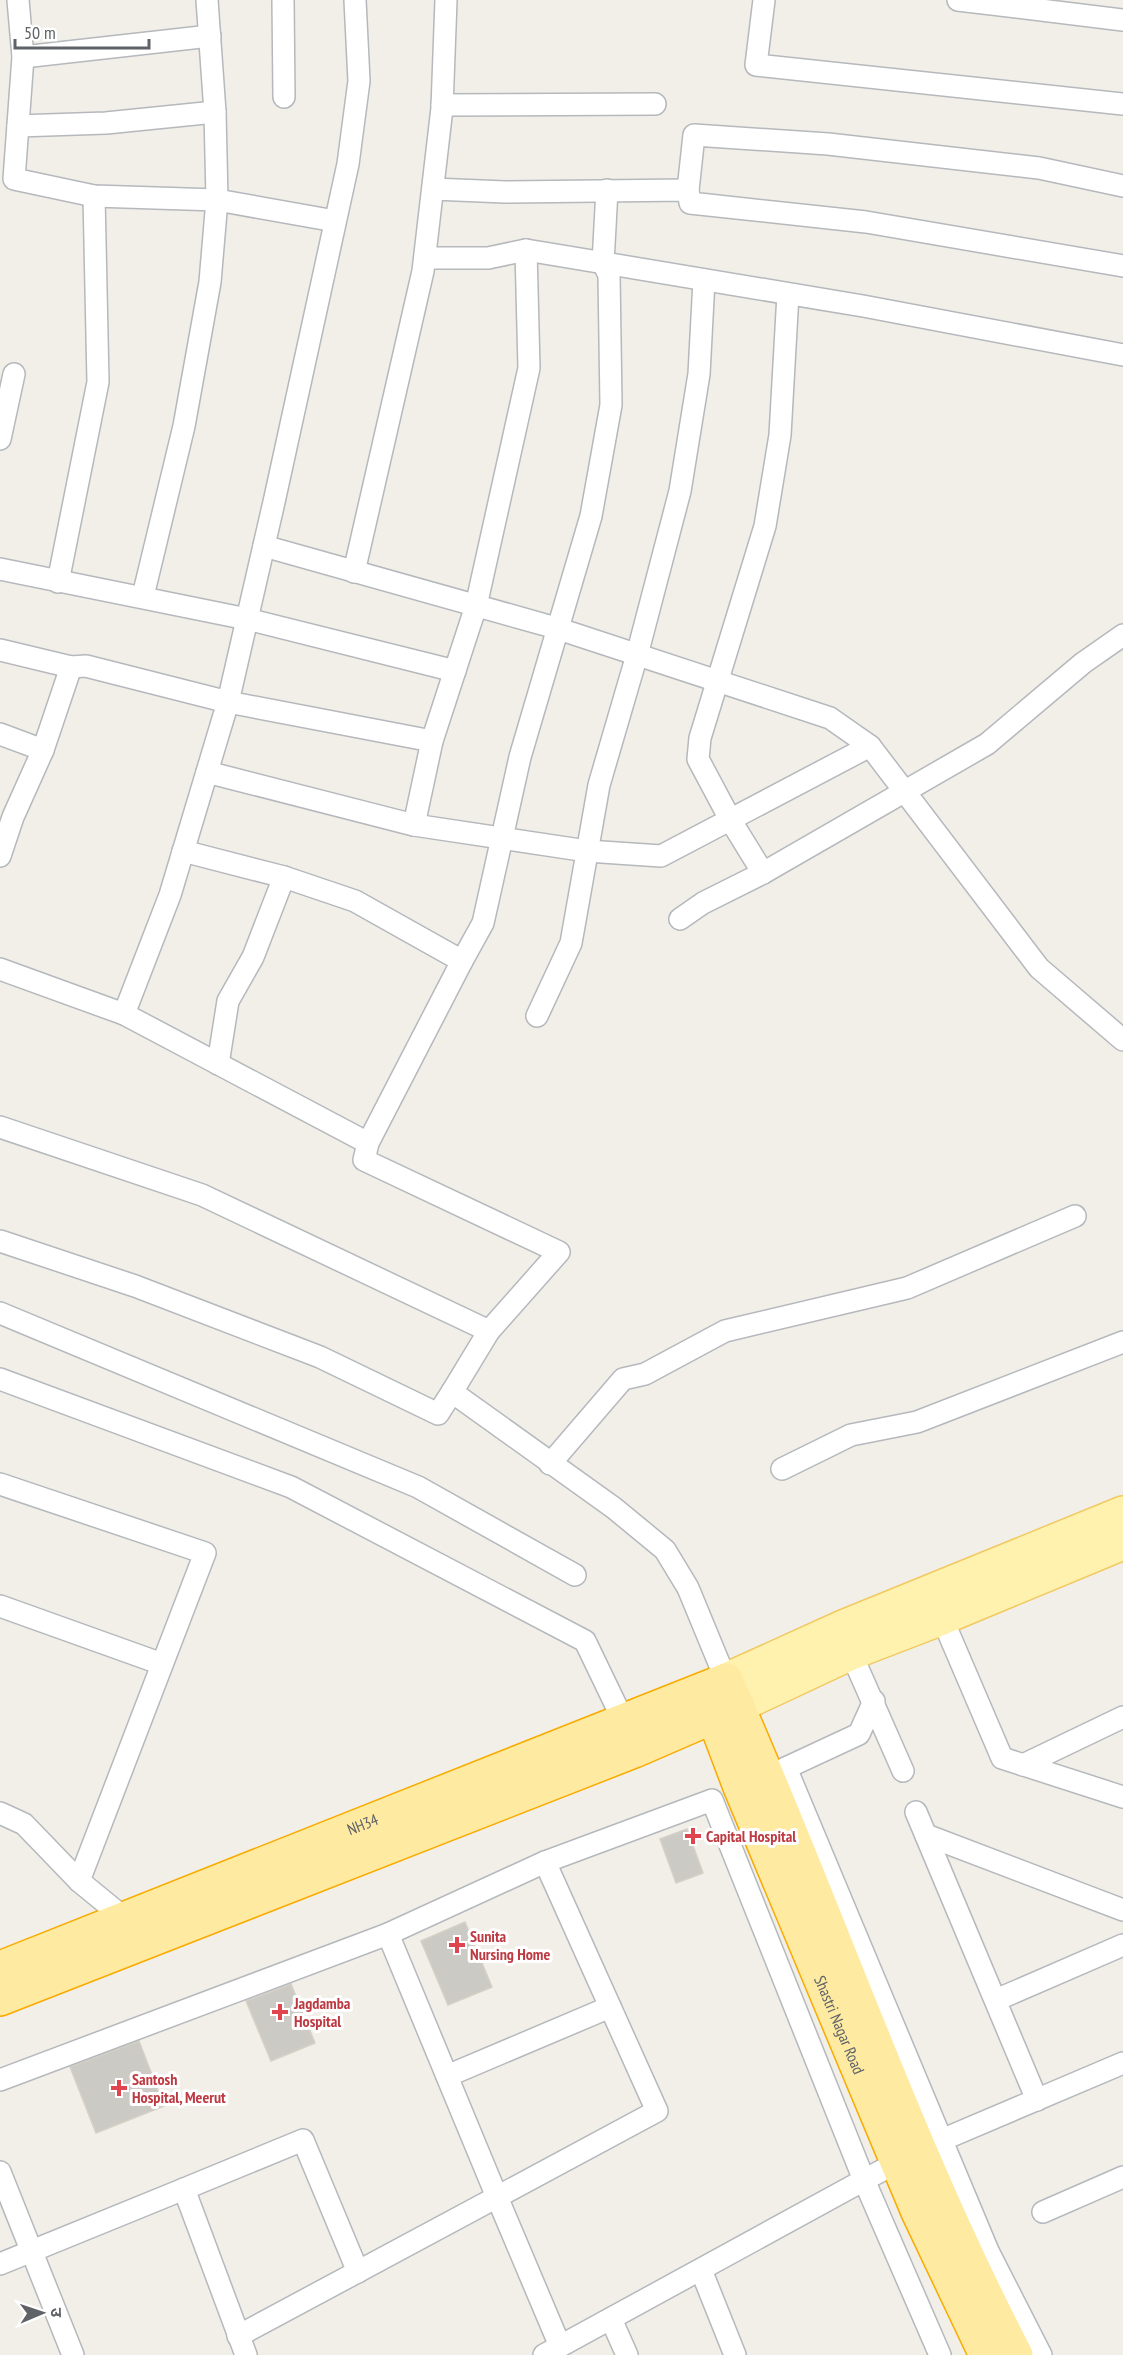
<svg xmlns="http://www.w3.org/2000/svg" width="1123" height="2355" font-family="'PT Sans Narrow','Noto Sans Devanagari',sans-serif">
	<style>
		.building { fill: #cccac5; stroke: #d6d1c6; stroke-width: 1.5 }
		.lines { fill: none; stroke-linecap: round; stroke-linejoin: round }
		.minor-casing { stroke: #b5b8bc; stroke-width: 24 }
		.primary-casing { stroke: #f2c960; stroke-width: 36 }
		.trunk-casing { stroke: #f9ab00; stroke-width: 36 }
		.minor { stroke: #fff; stroke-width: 21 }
		.primary { stroke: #fff2af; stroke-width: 33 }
		.trunk { stroke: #feeaa1; stroke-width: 33 }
		.health-dot { fill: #e0444e; stroke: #fff; stroke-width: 2 }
		.labels { text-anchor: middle; stroke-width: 6; stroke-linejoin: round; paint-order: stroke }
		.street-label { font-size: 16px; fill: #5f6368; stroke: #fff }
		.health-label { font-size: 16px; font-weight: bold; fill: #be3a42; stroke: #fff; text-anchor: start }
	</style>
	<rect width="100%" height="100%" fill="#f1efe8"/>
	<g class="building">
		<path d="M687,1829L703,1873L676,1883L660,1839Z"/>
		<path d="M465,1922L492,1987L448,2005L421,1941Z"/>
		<path d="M291,1984L315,2043L271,2061L246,2001Z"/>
		<path d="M139,2041L164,2106L96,2133L70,2067Z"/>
	</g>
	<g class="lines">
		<defs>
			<g id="minor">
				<path d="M18,0L23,57L14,179L94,196L217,200L335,221"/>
				<path d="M283,0L284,97"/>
				<path d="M764,0L756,65L1123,104"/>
				<path d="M958,0L1123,20"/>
				<path d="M23,57L210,36"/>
				<path d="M442,105L655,104"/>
				<path d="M18,126L106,123L215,112"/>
				<path d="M433,189L505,192L688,190L690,203L866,222L1123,266"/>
				<path d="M688,190L694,135L828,144L1039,168L1123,186"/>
				<path d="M425,258H488L526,250L863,306L1123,355"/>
				<path d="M0,439L14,374"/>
				<path d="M264,546L556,628L830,718L870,746L1039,968L1123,1040"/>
				<path d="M0,569L247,619L455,671"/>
				<path d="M354,572L423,271L442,108L446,0"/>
				<path d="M58,582L98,382L94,196"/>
				<path d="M143,596L184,426L210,282L217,200L215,112L207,0"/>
				<path d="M0,650L71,667L86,666L228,702L432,741"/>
				<path d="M0,734L43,750"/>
				<path d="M207,772L414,825L587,851L661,856L870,746"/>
				<path d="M414,825L432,741L476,606L529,368L526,250"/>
				<path d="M183,851L284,877L355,901L462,961L483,923L520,757L591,516L611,405L609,275L603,263L607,190"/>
				<path d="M0,856L13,817L43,750L71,667"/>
				<path d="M763,873L731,821L698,759L700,738L765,526L780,435L788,294"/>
				<path d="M680,919L703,903L763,873L987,744L1083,663L1123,635"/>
				<path d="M462,961L368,1143L364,1160L559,1252L489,1331L452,1392L614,1508L665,1550L688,1588L726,1680"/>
				<path d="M0,969L124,1014L368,1143"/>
				<path d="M124,1014L170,895L228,702L274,502L348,164L359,81L355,0"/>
				<path d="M537,1016L571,943L599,785L637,655L680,491L699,374L704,280"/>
				<path d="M218,1064L228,1001L253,957L284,877"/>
				<path d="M0,1127L202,1195L489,1331"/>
				<path d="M0,1241L135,1286L320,1357L438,1414L452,1392"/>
				<path d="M0,1313L418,1487L575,1575"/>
				<path d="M0,1379L291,1487L585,1641L624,1722"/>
				<path d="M550,1464L623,1379L645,1374L725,1331L907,1288L1075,1216"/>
				<path d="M782,1469L851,1435L917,1422L1123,1342"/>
				<path d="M0,1484L205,1553L79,1881"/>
				<path d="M0,1606L162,1664"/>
				<path d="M942,1618L1002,1758L1123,1797"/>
				<path d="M851,1653L903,1771"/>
				<path d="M1023,1765L1123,1717"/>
				<path d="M786,1768L988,2251L1041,2355"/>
				<path d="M773,1774L859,1734L874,1701"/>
				<path d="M916,1812L1037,2100"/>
				<path d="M0,1813L24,1824L79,1881L123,1917"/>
				<path d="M926,1835L1123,1910"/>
				<path d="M388,1934L497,2197L657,2111L545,1862"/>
				<path d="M996,2000L1123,1945"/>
				<path d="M447,2076L610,2007"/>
				<path d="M0,2080L388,1934L545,1862L712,1800L864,2180L898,2162"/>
				<path d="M930,2145L1123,2063"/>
				<path d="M0,2172L73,2355"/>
				<path d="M184,2189L303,2140L358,2272"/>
				<path d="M1043,2212L1123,2177"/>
				<path d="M0,2264L184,2189L246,2355"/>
				<path d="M701,2270L735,2355"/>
				<path d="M611,2319L627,2355"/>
				<path d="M238,2336L497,2197L560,2346"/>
				<path d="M544,2355L864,2180L940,2355"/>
			</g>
			<g id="primary">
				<path d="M726,1680L843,1627L1123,1513"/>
				<path d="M738,1706L851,1653L942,1618L1123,1543"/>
			</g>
			<g id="trunk">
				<path id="s1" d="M706,1697L740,1787L918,2212L986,2355"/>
				<path id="s2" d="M0,1968L726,1680C826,1904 903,2138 1016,2355"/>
				<path d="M0,1999L634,1751L738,1706"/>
			</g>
		</defs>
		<use href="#minor" class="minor-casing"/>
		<use href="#primary" class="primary-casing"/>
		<use href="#trunk" class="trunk-casing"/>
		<use href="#minor" class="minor"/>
		<use href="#primary" class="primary"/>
		<use href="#trunk" class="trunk"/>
	</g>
	<g class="health-dot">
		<path d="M690 1827h6v6h6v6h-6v6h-6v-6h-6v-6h6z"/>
		<path d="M454 1936h6v6h6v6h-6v6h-6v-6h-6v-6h6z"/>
		<path d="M277 2003h6v6h6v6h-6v6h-6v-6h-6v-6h6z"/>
		<path d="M116 2079h6v6h6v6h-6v6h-6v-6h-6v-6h6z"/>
	</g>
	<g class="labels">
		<g class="street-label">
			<text dy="6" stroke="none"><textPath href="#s2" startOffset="390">NH34</textPath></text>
			<text dy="6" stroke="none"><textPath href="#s1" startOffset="354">Shastri Nagar Road</textPath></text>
		</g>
		<g class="health-label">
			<text x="706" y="1842">Capital Hospital</text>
			<text x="470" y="1942">Sunita<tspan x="470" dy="18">Nursing Home</tspan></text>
			<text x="294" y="2009">Jagdamba<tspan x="294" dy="18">Hospital</tspan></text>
			<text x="132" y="2085">Santosh<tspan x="132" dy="18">Hospital, Meerut</tspan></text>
		</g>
	</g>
	<g transform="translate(42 2313) rotate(88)" stroke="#ffffff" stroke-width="4.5" paint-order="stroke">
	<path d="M0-4.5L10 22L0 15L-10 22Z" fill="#5f6368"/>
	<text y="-9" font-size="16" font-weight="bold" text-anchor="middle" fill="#5f6368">उ</text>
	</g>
	<path d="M15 39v9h134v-9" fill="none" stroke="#5f6368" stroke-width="3"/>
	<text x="24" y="39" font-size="18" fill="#5f6368" stroke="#ffffff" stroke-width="4.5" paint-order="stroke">50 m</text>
</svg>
